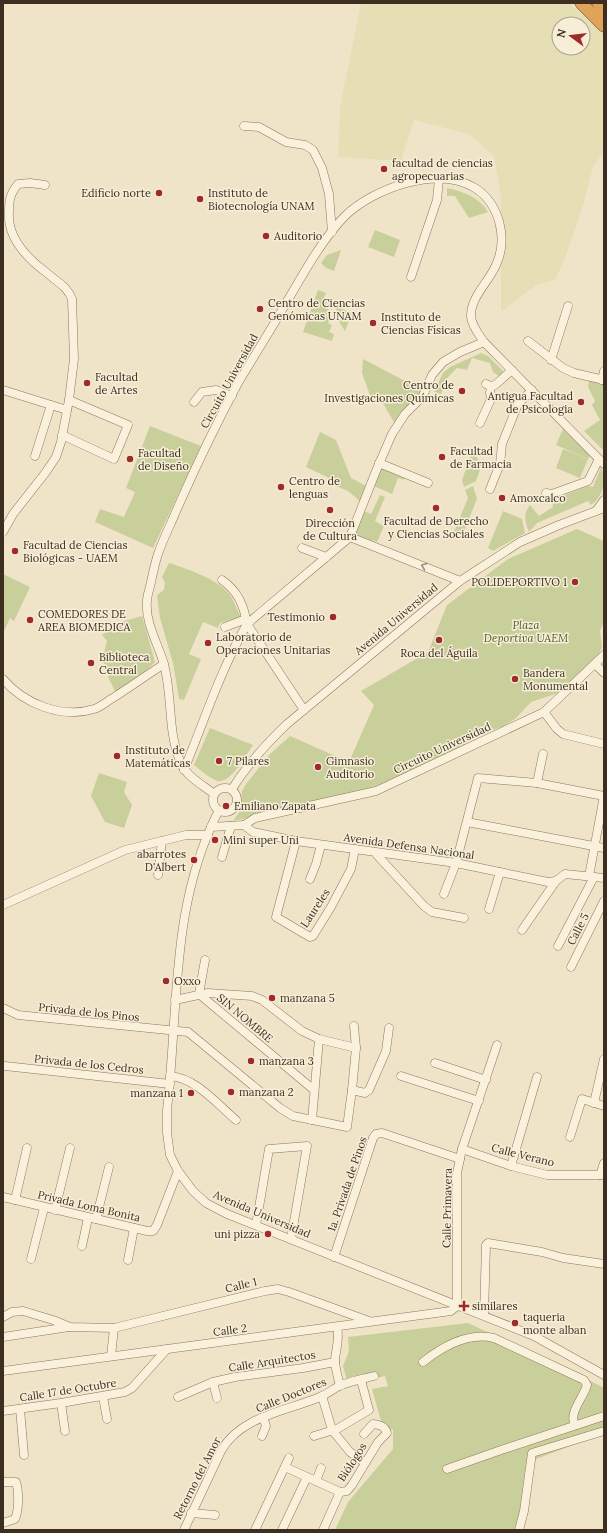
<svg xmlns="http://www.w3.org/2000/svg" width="607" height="1533" font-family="Lora,serif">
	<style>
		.farmland { fill: #e6deb5; fill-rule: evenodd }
		.green { fill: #c9cf9b }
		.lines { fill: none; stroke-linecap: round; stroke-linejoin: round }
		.minor-casing { stroke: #8d765c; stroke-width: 9 }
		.highway-casing { stroke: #5b4430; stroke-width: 13 }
		.minor { stroke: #faf1dc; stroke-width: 8 }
		.highway { stroke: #e0a458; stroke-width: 12 }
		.oneway { stroke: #9c907e }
		.poi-dot { fill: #9e2a2b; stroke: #f7eed8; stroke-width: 1.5 }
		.labels { text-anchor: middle; stroke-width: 3; stroke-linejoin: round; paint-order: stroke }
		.poi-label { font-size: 11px; fill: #3d2e20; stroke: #f7eed8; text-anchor: start }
		.street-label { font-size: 11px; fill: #3d2e20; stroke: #f7eed8 }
		.park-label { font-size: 11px; font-style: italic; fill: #4d5a26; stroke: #f7eed8 }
	</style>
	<rect width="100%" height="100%" fill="#f0e4c8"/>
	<path class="farmland" d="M361,3H569L604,34V151L593,167L583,205L565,258L555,280L536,285L501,312V196L494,156L469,134L414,120L401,161L338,157L340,107ZM559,24H583V48H559Z"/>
	<g class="green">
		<path d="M447,188C462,191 479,197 488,212L469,218L455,196H447Z"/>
		<path d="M375,230L400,240L394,257L368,247Z"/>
		<path d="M341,250L334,271L326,268L321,263L327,255Z"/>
		<path d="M318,290L326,293L323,300L327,302L325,308L329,309L326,316L330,317L328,323L332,325L329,332L334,334L332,341L303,332Z"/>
		<path d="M335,306L352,313L345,331L339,322Z"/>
		<path d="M481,353L488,356L505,373L500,377L493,372L490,363L472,358L467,370L457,368L448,377L441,394L434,392L443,373L450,367Z"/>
		<path d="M363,359L422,390L395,424L383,403L371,398L362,373Z"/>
		<path d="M589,379L604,383V451L584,431L600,420L592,405L595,401L588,387Z"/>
		<path d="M150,426L201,446L153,548L95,522L100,509L124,517L135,492L126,488Z"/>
		<path d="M563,429L590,456L588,459L556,445Z"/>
		<path d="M320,432L336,440L351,478L368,487L361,502L348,491L328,483L329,478L306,467Z"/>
		<path d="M563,449L588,459L580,478L556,468Z"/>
		<path d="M475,453L479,462L483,461L485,465L481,467L476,481L464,487L462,480L471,455Z"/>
		<path d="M382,467L405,477L404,480L398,478L392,494L374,486Z"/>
		<path d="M601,467C607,481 603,497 591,505L588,501L537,523L529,532C525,522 523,514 530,505L539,516L553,507L552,500L588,486L593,487Z"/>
		<path d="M473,486L477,499L462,536L454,532L468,498L465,490Z"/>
		<path d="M380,495L385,497L375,521L384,526L377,542L373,540L371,544L353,536L364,511L371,514Z"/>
		<path d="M503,511L522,519L525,533L493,551L488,548Z"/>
		<path d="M577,529L604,541V622L600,631L602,647L597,658L561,692L531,702L515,719L502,727L473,735L461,750L381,784L341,798L233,821L240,811L242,791L246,784L270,754L290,736L349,762L374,705L361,691L428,652L447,605L508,559Z"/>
		<path d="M169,563C185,568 220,580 230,595C234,601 237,610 241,617L220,623L218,628L203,622L189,654L201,659L184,700L179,699L173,663L160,618L157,595L164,590L165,583L162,577Z"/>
		<path d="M3,574L30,587L14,621L10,618L3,633Z"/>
		<path d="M142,616L155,662L135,682L116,693L108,677L111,671L102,661L107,641L102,635L117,623Z"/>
		<path d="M210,728L253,745C247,754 232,781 220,781C214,782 199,769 194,765Z"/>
		<path d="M99,773L127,782L124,792L132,805L124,828L105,822L91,796Z"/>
		<path d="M468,1323L589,1380L604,1388V1433L526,1463L519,1517L514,1530H335L348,1502L393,1449V1429L384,1432L372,1389L388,1386L385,1376L348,1385L343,1366L349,1351L348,1337Z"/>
	</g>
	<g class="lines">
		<defs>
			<g id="minor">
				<path d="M244,126L259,127L286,142L305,145L313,150L322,168L329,194L332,232"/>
				<path d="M411,277L437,200L439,179"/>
				<path d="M528,341L563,368L574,373L604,380"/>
				<path d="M551,360L568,306"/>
				<path d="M602,380L604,371"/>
				<path d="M486,384L491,386L495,385L512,370"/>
				<path d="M3,390L67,410"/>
				<path d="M194,402L202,392L216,390L232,396"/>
				<path d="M480,423L491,399L490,393L491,386"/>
				<path d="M62,435L114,459L128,425L69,400"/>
				<path d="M35,456L51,405"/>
				<path d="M379,463L428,483"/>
				<path d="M490,489L500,464L502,444L518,404L532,390"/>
				<path d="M546,493L552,494L588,481L599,459"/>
				<path d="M596,511L604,500"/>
				<path d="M3,532L13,514L46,472L56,457L61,442L69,400L74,359L72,299C67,286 57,282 47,273C28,259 7,238 9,212C9,200 10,194 18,184L30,183L45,185"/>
				<path d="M350,537L460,581"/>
				<path d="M302,548L326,557"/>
				<path d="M222,580C238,591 244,606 247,624L304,710"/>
				<path d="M225,627L246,619"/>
				<path d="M595,664L604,673"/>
				<path d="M3,679C24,704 62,719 94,709C101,707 107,701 113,698C130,687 147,675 164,664"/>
				<path d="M544,712L557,729L563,734L604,744"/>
				<path d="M184,770C204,721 221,669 247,624L350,537L376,471L392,434L405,414L423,396L432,375L443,362L460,352L484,342"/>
				<path d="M537,783L543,754"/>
				<circle cx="225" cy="800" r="12"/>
				<path d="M232,789C247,765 266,744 287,724L460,581L520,542L559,525L604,508"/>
				<path d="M214,794C203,785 185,776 180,761C167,730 173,693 163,661C157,642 145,622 147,601C147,595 150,588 151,582C153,573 155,563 158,554C163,539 171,524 177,509C196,466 216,424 238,383C251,361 265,339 278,317C297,285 320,241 345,216C374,188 438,165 475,188C500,204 508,239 496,265C489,282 470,297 471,317C472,326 479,335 484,342L604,464"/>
				<path d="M219,810C170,905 179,1007 167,1110V1133L170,1155L178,1171L193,1191L206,1203L227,1214L534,1336L604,1375"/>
				<path d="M467,822L604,848"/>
				<path d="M244,825L255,818L376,791L408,776L544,712L604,655"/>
				<path d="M211,827L244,825L253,832L296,841L456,863L548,882L556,881L565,874L604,878"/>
				<path d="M296,841L276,917L310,937L313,936L331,907L351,869L355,849"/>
				<path d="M377,855L424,906L432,912L464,918"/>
				<path d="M222,857L231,826"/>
				<path d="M158,875L162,841"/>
				<path d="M589,876L604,796"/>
				<path d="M310,879L316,864L321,845"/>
				<path d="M444,894L456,863L478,778L537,783L604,796"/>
				<path d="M3,905L125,850L186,835H208"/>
				<path d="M489,909L500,872"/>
				<path d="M522,930L556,881"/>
				<path d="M558,946L594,877"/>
				<path d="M205,960L199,994L314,1090"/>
				<path d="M571,967L604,901"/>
				<path d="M175,1000L208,993L252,996L262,1000L302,1031L319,1039L356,1048"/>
				<path d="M3,1008L18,1015L188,1032L280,1108L293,1116L347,1127L352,1090L356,1048L354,1026"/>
				<path d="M435,1063L486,1080"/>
				<path d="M5,1066L170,1084"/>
				<path d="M170,1076C196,1078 217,1104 236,1120"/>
				<path d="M401,1076L479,1101"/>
				<path d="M352,1090L365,1093L369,1090L386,1051L389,1028"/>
				<path d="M594,1103L604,1059"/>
				<path d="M312,1120L319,1039"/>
				<path d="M570,1137L582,1099L604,1106"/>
				<path d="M462,1149L511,1166L547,1175H604"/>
				<path d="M511,1166L537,1077"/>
				<path d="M600,1175L604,1163"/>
				<path d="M3,1197L147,1231H153L157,1225L178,1171"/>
				<path d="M15,1200L27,1148"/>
				<path d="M55,1210L70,1148"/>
				<path d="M96,1219L109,1167"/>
				<path d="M256,1225L269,1149L307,1146L291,1239"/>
				<path d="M82,1246L88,1218"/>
				<path d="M334,1257L373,1138L376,1134L382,1133L460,1159"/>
				<path d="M31,1259L44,1208"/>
				<path d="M128,1260L134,1228"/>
				<path d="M484,1315L486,1245L488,1243L542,1252L563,1258L604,1264"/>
				<path d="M3,1317L12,1312L23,1311L53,1320L70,1327L114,1328L265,1291L278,1289L289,1292L369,1321"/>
				<path d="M337,1327C340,1339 336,1348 335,1360C335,1368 338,1377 340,1386"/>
				<path d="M3,1337L69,1327"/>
				<path d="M111,1356L114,1328"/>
				<path d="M423,1362C442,1347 469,1332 494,1338L584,1380L587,1385C584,1397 568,1413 575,1425"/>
				<path d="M3,1371L451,1311L457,1306V1173L462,1149L497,1045"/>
				<path d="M213,1382L217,1398"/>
				<path d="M322,1396L332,1430L350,1452L365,1463"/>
				<path d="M103,1397L107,1419"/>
				<path d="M178,1397L213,1382L235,1377L303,1368L335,1362"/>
				<path d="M61,1403L65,1431"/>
				<path d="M20,1409L24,1455"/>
				<path d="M3,1411L61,1403L125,1392L132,1388L167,1349"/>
				<path d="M262,1436L266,1426L263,1417"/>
				<path d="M314,1436L337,1429L369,1410L361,1380"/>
				<path d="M285,1467L340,1492"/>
				<path d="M447,1469L504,1449L604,1416"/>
				<path d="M316,1481L321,1468"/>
				<path d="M3,1482H16C19,1491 19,1510 15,1519L3,1523"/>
				<path d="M340,1492L347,1491L352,1485L378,1442L387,1433C385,1426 380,1425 373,1424L364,1434"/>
				<path d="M191,1513L215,1515"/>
				<path d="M184,1530L221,1451C240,1416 287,1411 320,1397C327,1394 333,1389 339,1386C350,1381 363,1379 374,1376"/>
				<path d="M255,1530L289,1458"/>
				<path d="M282,1530L307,1477"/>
				<path d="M323,1530L340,1492"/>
				<path d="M519,1530L524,1511L532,1453L604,1431"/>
			</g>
			<g id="highway">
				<path d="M581,3L604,26"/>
				<path d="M598,3L604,11"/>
			</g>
		</defs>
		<use href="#minor" class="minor-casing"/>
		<use href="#highway" class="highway-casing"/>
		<use href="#minor" class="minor"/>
		<use href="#highway" class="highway"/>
	</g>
	<defs><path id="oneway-chevron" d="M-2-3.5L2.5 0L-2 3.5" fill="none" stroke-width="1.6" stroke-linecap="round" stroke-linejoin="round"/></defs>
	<use class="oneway" href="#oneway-chevron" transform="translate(424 566) rotate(-158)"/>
	<g class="poi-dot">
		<circle cx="384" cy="169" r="4"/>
		<circle cx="159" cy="193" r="4"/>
		<circle cx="200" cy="199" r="4"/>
		<circle cx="266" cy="236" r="4"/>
		<circle cx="260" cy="309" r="4"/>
		<circle cx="373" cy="323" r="4"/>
		<circle cx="87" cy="383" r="4"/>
		<circle cx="462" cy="391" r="4"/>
		<circle cx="581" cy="402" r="4"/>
		<circle cx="442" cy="457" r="4"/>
		<circle cx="130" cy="459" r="4"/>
		<circle cx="281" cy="487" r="4"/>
		<circle cx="502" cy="498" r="4"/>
		<circle cx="436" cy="508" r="4"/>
		<circle cx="330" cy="510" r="4"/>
		<circle cx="15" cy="551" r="4"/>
		<circle cx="575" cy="582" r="4"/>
		<circle cx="333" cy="617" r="4"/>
		<circle cx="30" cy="620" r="4"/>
		<circle cx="439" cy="640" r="4"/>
		<circle cx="208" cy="643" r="4"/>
		<circle cx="91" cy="663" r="4"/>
		<circle cx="515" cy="679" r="4"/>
		<circle cx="117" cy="756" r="4"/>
		<circle cx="219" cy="761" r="4"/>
		<circle cx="318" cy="767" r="4"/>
		<circle cx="226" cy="806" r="4"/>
		<circle cx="215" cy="840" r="4"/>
		<circle cx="194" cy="860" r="4"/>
		<circle cx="166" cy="981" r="4"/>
		<circle cx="272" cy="998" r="4"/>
		<circle cx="251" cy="1061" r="4"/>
		<circle cx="231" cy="1092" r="4"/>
		<circle cx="191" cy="1093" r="4"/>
		<circle cx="268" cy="1234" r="4"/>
		<path d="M462 1300h4v4h4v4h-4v4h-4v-4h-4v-4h4z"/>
		<circle cx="515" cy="1323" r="4"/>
	</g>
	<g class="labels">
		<g class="poi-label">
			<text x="392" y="167">facultad de ciencias<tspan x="392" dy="13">agropecuarias</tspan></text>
			<text x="151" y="197" text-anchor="end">Edificio norte</text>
			<text x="208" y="197">Instituto de<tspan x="208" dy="13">Biotecnología UNAM</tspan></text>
			<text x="274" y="240">Auditorio</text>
			<text x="268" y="307">Centro de Ciencias<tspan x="268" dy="13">Genómicas UNAM</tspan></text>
			<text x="381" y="321">Instituto de<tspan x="381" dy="13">Ciencias Físicas</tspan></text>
			<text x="95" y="381">Facultad<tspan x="95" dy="13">de Artes</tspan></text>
			<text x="454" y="389" text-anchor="end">Centro de<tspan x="454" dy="13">Investigaciones Químicas</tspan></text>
			<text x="573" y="400" text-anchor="end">Antigua Facultad<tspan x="573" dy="13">de Psicologia</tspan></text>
			<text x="450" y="455">Facultad<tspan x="450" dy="13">de Farmacia</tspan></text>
			<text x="138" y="457">Facultad<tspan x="138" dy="13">de Diseño</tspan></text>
			<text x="289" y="485">Centro de<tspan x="289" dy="13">lenguas</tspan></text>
			<text x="510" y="502">Amoxcalco</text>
			<text x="436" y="525" text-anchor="middle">Facultad de Derecho<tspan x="436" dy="13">y Ciencias Sociales</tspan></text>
			<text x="330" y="527" text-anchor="middle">Dirección<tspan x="330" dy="13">de Cultura</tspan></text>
			<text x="23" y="549">Facultad de Ciencias<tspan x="23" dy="13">Biológicas - UAEM</tspan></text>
			<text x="567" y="586" text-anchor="end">POLIDEPORTIVO 1</text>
			<text x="38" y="618">COMEDORES DE<tspan x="38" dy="13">AREA BIOMEDICA</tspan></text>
			<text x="325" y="621" text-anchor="end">Testimonio</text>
			<text x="216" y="641">Laboratorio de<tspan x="216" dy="13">Operaciones Unitarias</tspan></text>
			<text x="439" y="657" text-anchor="middle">Roca del Águila</text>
			<text x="99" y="661">Biblioteca<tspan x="99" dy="13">Central</tspan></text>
			<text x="523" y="677">Bandera<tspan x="523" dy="13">Monumental</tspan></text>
			<text x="125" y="754">Instituto de<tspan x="125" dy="13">Matemáticas</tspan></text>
			<text x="227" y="765">7 Pilares</text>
			<text x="326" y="765">Gimnasio<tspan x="326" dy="13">Auditorio</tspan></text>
			<text x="234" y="810">Emiliano Zapata</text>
			<text x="223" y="844">Mini super Uni</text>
			<text x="186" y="858" text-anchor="end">abarrotes<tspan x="186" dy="13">D'Albert</tspan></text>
			<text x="174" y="985">Oxxo</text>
			<text x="280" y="1002">manzana 5</text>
			<text x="259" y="1065">manzana 3</text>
			<text x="239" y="1096">manzana 2</text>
			<text x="183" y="1097" text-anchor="end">manzana 1</text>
			<text x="260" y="1238" text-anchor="end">uni pizza</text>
			<text x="472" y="1310">similares</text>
			<text x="523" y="1321">taqueria<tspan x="523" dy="13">monte alban</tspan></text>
		</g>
		<g class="street-label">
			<text transform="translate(229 381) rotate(-61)" y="4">Circuito Universidad</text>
			<text transform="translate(396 619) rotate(-40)" y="4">Avenida Universidad</text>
			<text transform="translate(442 748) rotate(-25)" y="4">Circuito Universidad</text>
			<text transform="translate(409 846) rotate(8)" y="4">Avenida Defensa Nacional</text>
			<text transform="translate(315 908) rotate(-57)" y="4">Laureles</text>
			<text transform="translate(578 929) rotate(-63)" y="4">Calle 5</text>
			<text transform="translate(89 1012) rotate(6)" y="4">Privada de los Pinos</text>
			<text transform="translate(245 1018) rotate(40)" y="4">SIN NOMBRE</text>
			<text transform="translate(89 1064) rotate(6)" y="4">Privada de los Cedros</text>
			<text transform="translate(523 1155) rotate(14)" y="4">Calle Verano</text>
			<text transform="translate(347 1184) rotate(-71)" y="4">1a. Privada de Pinos</text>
			<text transform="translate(89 1206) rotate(13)" y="4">Privada Loma Bonita</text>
			<text transform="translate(447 1208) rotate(-89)" y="4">Calle Primavera</text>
			<text transform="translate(262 1214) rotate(23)" y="4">Avenida Universidad</text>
			<text transform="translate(241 1285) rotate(-14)" y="4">Calle 1</text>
			<text transform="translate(230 1330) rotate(-7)" y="4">Calle 2</text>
			<text transform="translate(272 1361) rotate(-9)" y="4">Calle Arquitectos</text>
			<text transform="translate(68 1390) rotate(-9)" y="4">Calle 17 de Octubre</text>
			<text transform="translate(291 1395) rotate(-22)" y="4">Calle Doctores</text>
			<text transform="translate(352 1462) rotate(-57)" y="4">Biólogos</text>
			<text transform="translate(197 1478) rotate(-63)" y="4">Retorno del Amor</text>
		</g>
		<g class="park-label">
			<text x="526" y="629">Plaza<tspan x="526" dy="13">Deportiva UAEM</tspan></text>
		</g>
	</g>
	<rect width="607" height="1533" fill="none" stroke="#3d2e20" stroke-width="8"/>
	<g transform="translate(571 36) rotate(285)"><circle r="19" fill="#f7eed8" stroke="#ada18e"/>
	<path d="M0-3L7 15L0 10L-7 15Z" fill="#9e2a2b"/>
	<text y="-6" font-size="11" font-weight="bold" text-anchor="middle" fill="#3d2e20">N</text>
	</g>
</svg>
